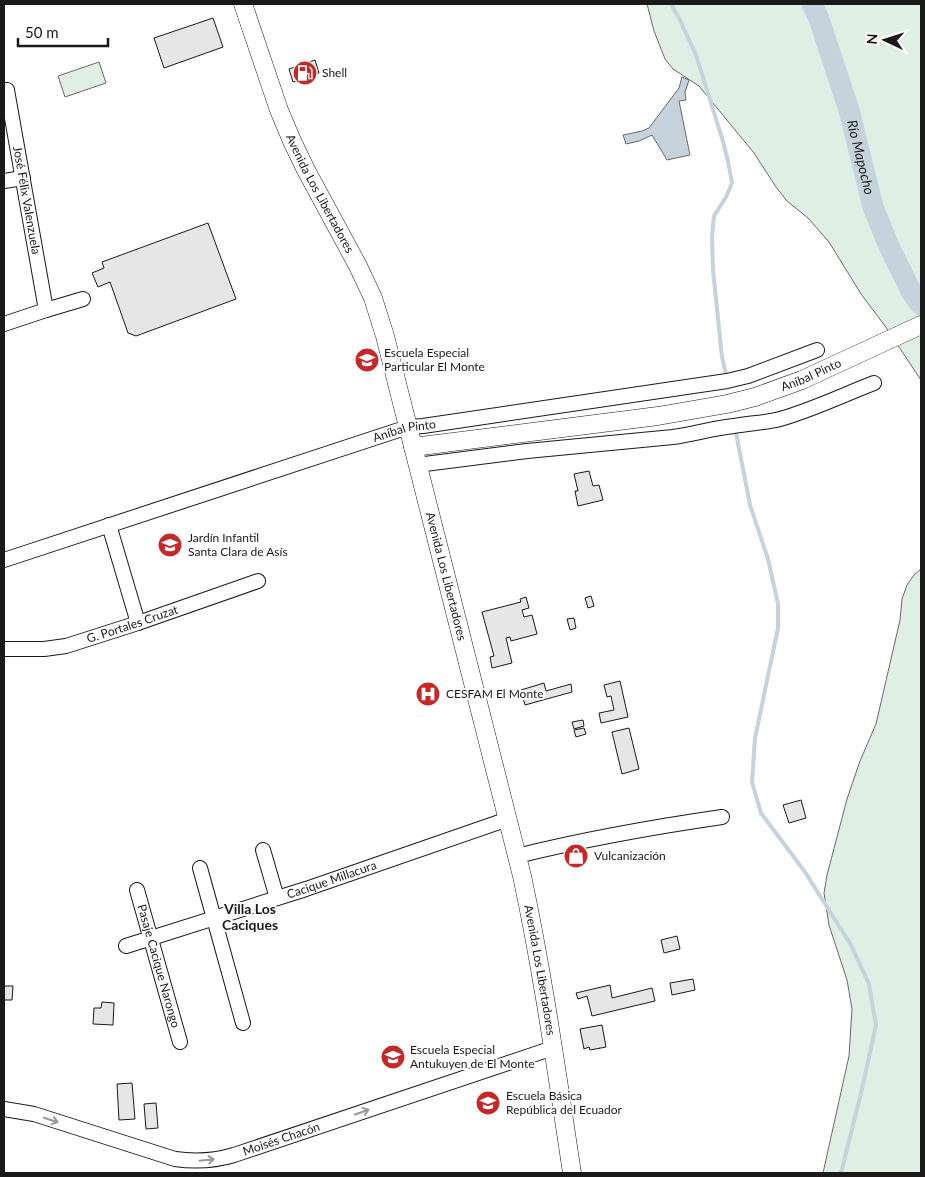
<svg xmlns="http://www.w3.org/2000/svg" width="925" height="1177" font-family="Lato,sans-serif">
	<style>
		.green { fill: #e0efe3; stroke: #6a6a6a }
		.water { fill: #c6d2dc; stroke: #6a6a6a }
		.lines { fill: none; stroke-linecap: round; stroke-linejoin: round }
		.stream { stroke: #c6d2dc; stroke-width: 4 }
		.river { stroke: #c6d2dc; stroke-width: 21 }
		.building { fill: #e6e6e6; stroke: #1a1a1a }
		.minor-casing { stroke: #1a1a1a; stroke-width: 16 }
		.major-casing { stroke: #1a1a1a; stroke-width: 19 }
		.minor { stroke: #fff; stroke-width: 14 }
		.major { stroke: #fff; stroke-width: 18 }
		.oneway { stroke: #989898 }
		.labels { text-anchor: middle; stroke-width: 4; stroke-linejoin: round; paint-order: stroke }
		.poi-label { font-size: 12px; fill: #1a1a1a; stroke: #fff; text-anchor: start }
		.street-label { font-size: 12px; fill: #1a1a1a; stroke: #fff }
		.water-label { font-size: 14px; font-style: italic; fill: #1a1a1a; stroke: #fff }
		.neighbourhood-label { font-size: 14px; font-weight: bold; fill: #1a1a1a; stroke: #fff }
	</style>
	<rect width="100%" height="100%" fill="#fff"/>
	<g class="green">
		<path d="M647,4H921V380L885,326L861,294L829,242L808,218L787,201L776,187L754,153L699,86L673,69L665,59L654,31Z"/>
		<path d="M99,62L106,83L65,97L58,76Z"/>
		<path d="M921,569V1173H823L849,1056L852,1009L847,980L829,925L824,893L827,875L847,799L860,761L876,724L900,620L902,599L907,585L914,575Z"/>
	</g>
	<path class="water" d="M682,77L689,80L685,92L686,100L679,101L690,155L667,160L652,135L639,141L626,144L623,135L642,131L649,128L679,88Z"/>
	<g class="lines">
		<g class="stream">
			<path d="M671,4L678,16L696,55L722,138L728,161L732,183L726,197L714,216L712,237L713,270L722,357L726,374"/>
			<path d="M736,433L750,505L768,559L778,604V628L755,738L752,782L761,813L805,872L851,945L869,984L876,1025L862,1089L841,1173"/>
		</g>
		<path class="river" id="s1" d="M812,4L819,19L849,110L873,207L888,244L912,293L921,305"/>
	</g>
	<g class="building">
		<path d="M213,18L223,47L164,68L154,38Z"/>
		<path d="M315,60L319,73L293,82L289,69Z"/>
		<path d="M208,223L236,299L136,336L128,333L110,282L98,287L92,273L104,268L102,262Z"/>
		<path d="M589,471L593,486L599,485L603,500L578,506L575,491H578L574,474Z"/>
		<path d="M591,596L594,606L588,608L585,598Z"/>
		<path d="M526,597L529,608L522,610L524,617L532,615L537,634L511,641L510,637L506,638L512,663L492,668L490,657L494,656L482,612L521,602L520,599Z"/>
		<path d="M574,618L576,628L570,630L567,619Z"/>
		<path d="M620,681L628,717L601,723L599,713L614,710L611,696L607,697L604,685Z"/>
		<path d="M544,683L546,691L571,684L572,692L525,705L521,690Z"/>
		<path d="M583,720L584,726L574,729L572,722Z"/>
		<path d="M584,728L586,734L576,737L574,730Z"/>
		<path d="M629,728L639,769L622,774L612,732Z"/>
		<path d="M801,800L806,818L789,823L783,805Z"/>
		<path d="M677,936L680,949L664,953L661,940Z"/>
		<path d="M693,979L695,990L672,995L670,983Z"/>
		<path d="M610,985L612,998L652,988L655,1001L592,1016L587,996L578,999L576,993Z"/>
		<path d="M4,986H13L12,1000H4Z"/>
		<path d="M102,1002L114,1003L113,1025L93,1024L94,1008H101Z"/>
		<path d="M602,1025L606,1047L590,1050L589,1047L584,1049L580,1029Z"/>
		<path d="M132,1083L135,1119L119,1120L117,1084Z"/>
		<path d="M156,1103L158,1128L146,1129L144,1104Z"/>
	</g>
	<g class="lines">
		<defs>
			<g id="minor">
				<path id="s2" d="M4,90H7L46,310"/>
				<path d="M4,181L23,178"/>
				<path d="M4,324L46,310L83,299"/>
				<path d="M417,465L527,451L673,437C694,434 714,428 734,426C749,423 765,423 780,419C812,410 843,395 874,383"/>
				<path d="M109,525L138,623"/>
				<path id="s3" d="M4,560L408,427L423,426L727,381L748,376L817,350"/>
				<path id="s4" d="M4,649H44L66,646L138,623L258,581"/>
				<path d="M263,850L277,898"/>
				<path d="M517,856C585,839 653,827 722,817"/>
				<path d="M200,868L243,1023"/>
				<path id="s5" d="M137,890L180,1042"/>
				<path id="s6" d="M126,946L306,889L508,819"/>
				<path id="s7" d="M4,1109L34,1114L175,1159C196,1162 214,1161 234,1155L553,1048"/>
			</g>
			<g id="major">
				<path id="s8" d="M243,4L279,110L292,141L306,170L358,266L373,298L385,336L522,876C543,974 557,1074 572,1173"/>
				<path id="s9" d="M413,447L658,416L727,404L755,397L802,380L921,325"/>
			</g>
		</defs>
		<use href="#minor" class="minor-casing"/>
		<use href="#major" class="major-casing"/>
		<use href="#minor" class="minor"/>
		<use href="#major" class="major"/>
	</g>
	<defs><path id="oneway-shaft" d="M-6 0H5M1.5-3L5.5 0L1.5 3" fill="none" stroke-width="1.6" stroke-linecap="round" stroke-linejoin="round" transform="scale(1.25)"/></defs>
	<g class="oneway">
		<use href="#oneway-shaft" transform="translate(362 1112) rotate(-19)"/>
		<use href="#oneway-shaft" transform="translate(51 1120) rotate(18)"/>
		<use href="#oneway-shaft" transform="translate(207 1160) rotate(-6)"/>
	</g>
	<defs>
		<symbol id="fuel-disc" viewBox="-11 -11 22 22"><circle r="9.5" fill="#c62828" stroke="#fff"/><path d="M-5.5-6h7V0h2V4h1.3V-2.5L3-4.5l.8-.8L6-3V5H2.5V1h-1V6h-7ZM-4.2-4.7v3.2H.2V-4.7Z" fill="#fff"/></symbol>
		<symbol id="school-disc" viewBox="-11 -11 22 22"><circle r="9.5" fill="#c62828" stroke="#fff"/><path d="M0-5L7-2L0 1L-7-2ZM-4 1L0 2.5L4 1V4Q0 6-4 4Z" fill="#fff"/></symbol>
		<symbol id="hospital-disc" viewBox="-11 -11 22 22"><circle r="9.5" fill="#c62828" stroke="#fff"/><path d="M-5-5h3v3.5h4V-5h3V5h-3V1.5h-4V5h-3Z" fill="#fff"/></symbol>
		<symbol id="shop-disc" viewBox="-11 -11 22 22"><circle r="9.5" fill="#c62828" stroke="#fff"/><path d="M-5-2.5h2.3a2.7 3.5 0 0 1 5.4 0H5L5.5 6h-11ZM-1.5-2.5h3a1.5 2.3 0 0 0-3 0Z" fill="#fff"/></symbol>
	</defs>
	<g fill-rule="evenodd">
		<use href="#fuel-disc" x="291" y="59" width="28" height="28"/>
		<use href="#school-disc" x="353" y="346" width="28" height="28"/>
		<use href="#school-disc" x="156" y="531" width="28" height="28"/>
		<use href="#hospital-disc" x="414" y="680" width="28" height="28"/>
		<use href="#shop-disc" x="562" y="842" width="28" height="28"/>
		<use href="#school-disc" x="379" y="1043" width="28" height="28"/>
		<use href="#school-disc" x="474" y="1089" width="28" height="28"/>
	</g>
	<g class="labels">
		<g class="poi-label">
			<text x="322" y="77">Shell</text>
			<text x="384" y="357">Escuela Especial<tspan x="384" dy="14">Particular El Monte</tspan></text>
			<text x="188" y="542">Jardín Infantil<tspan x="188" dy="14">Santa Clara de Asís</tspan></text>
			<text x="446" y="698">CESFAM El Monte</text>
			<text x="594" y="860">Vulcanización</text>
			<text x="410" y="1054">Escuela Especial<tspan x="410" dy="14">Antukuyen de El Monte</tspan></text>
			<text x="506" y="1100">Escuela Básica<tspan x="506" dy="14">República del Ecuador</tspan></text>
		</g>
		<g class="street-label">
			<text dy="4" stroke="none"><textPath href="#s8" startOffset="205">Avenida Los Libertadores</textPath></text>
			<text dy="4" stroke="none"><textPath href="#s2" startOffset="115">José Félix Valenzuela</textPath></text>
			<text dy="4" stroke="none"><textPath href="#s9" startOffset="406">Aníbal Pinto</textPath></text>
			<text dy="4" stroke="none"><textPath href="#s3" startOffset="421">Aníbal Pinto</textPath></text>
			<text dy="4" stroke="none"><textPath href="#s8" startOffset="610">Avenida Los Libertadores</textPath></text>
			<text dy="4" stroke="none"><textPath href="#s4" startOffset="132">G. Portales Cruzat</textPath></text>
			<text dy="4" stroke="none"><textPath href="#s6" startOffset="216">Cacique Millacura</textPath></text>
			<text dy="4" stroke="none"><textPath href="#s5" startOffset="79">Pasaje Cacique Narongo</textPath></text>
			<text dy="4" stroke="none"><textPath href="#s8" startOffset="1015">Avenida Los Libertadores</textPath></text>
			<text dy="4" stroke="none"><textPath href="#s7" startOffset="288">Moisés Chacón</textPath></text>
		</g>
		<g class="water-label">
			<text dy="5" stroke="none"><textPath href="#s1" startOffset="161">Río Mapocho</textPath></text>
		</g>
		<g class="neighbourhood-label">
			<text x="250" y="914">Villa Los<tspan x="250" dy="16">Caciques</tspan></text>
		</g>
	</g>
	<rect width="925" height="1177" fill="none" stroke="#1a1a1a" stroke-width="10"/>
	<g transform="translate(885 40) rotate(274)" stroke="#ffffff" stroke-width="4" paint-order="stroke">
	<path d="M0-4L9 19L0 12L-9 19Z" fill="#1a1a1a"/>
	<text y="-8" font-size="14" font-weight="bold" text-anchor="middle" fill="#1a1a1a">N</text>
	</g>
	<path d="M18 38v8h90v-8" fill="none" stroke="#1a1a1a" stroke-width="2.5"/>
	<text x="25" y="38" font-size="15" fill="#1a1a1a" stroke="#ffffff" stroke-width="4" paint-order="stroke">50 m</text>
</svg>
